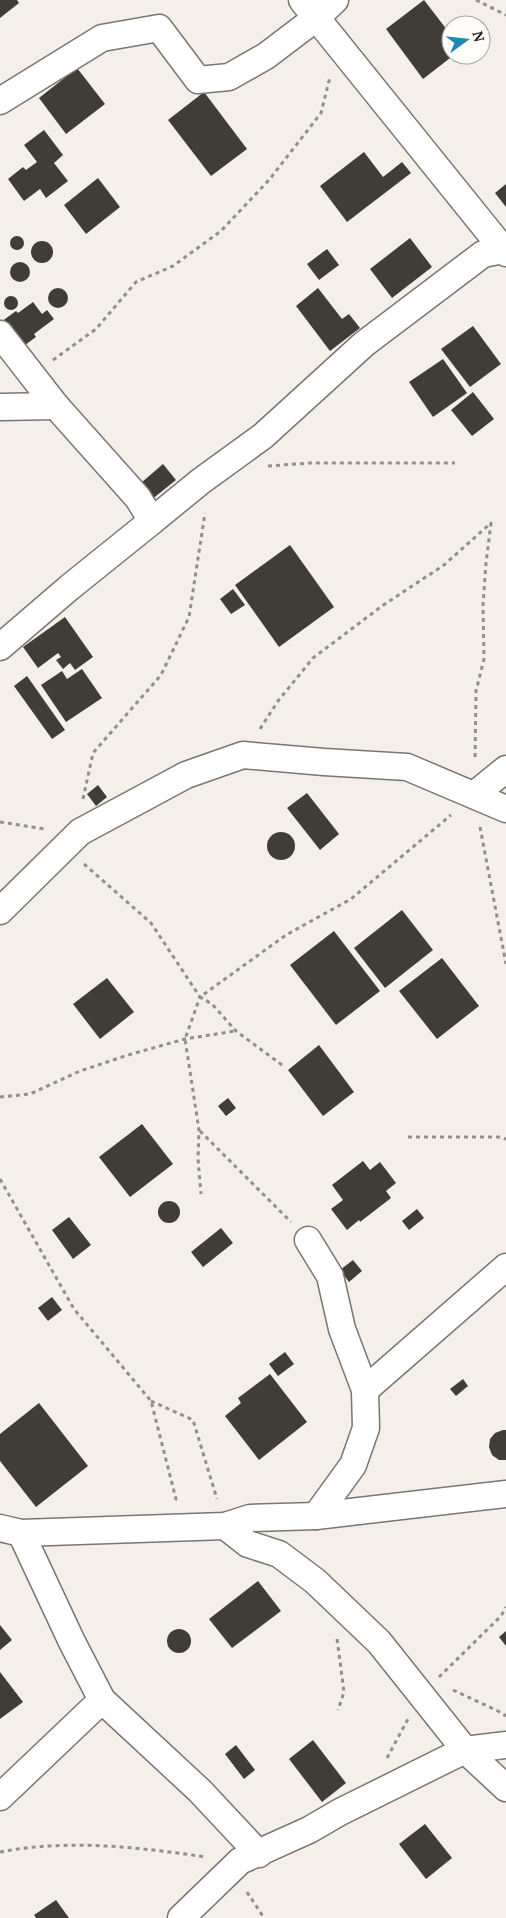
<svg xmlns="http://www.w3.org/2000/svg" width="506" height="1918" font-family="'PT Serif',serif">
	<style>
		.building { fill: #403d37 }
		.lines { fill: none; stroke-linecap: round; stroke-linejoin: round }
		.street-casing { stroke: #7a7671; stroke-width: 29 }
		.path { stroke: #928f8a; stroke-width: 3; stroke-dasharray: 4 4; stroke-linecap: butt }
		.street { stroke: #fff; stroke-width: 26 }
	</style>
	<rect width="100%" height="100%" fill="#f4f0e9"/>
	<g class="building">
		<path d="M0,0H17L19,3L0,18Z"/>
		<path d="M424,0L451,35V55H454L423,79L386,29Z"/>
		<path d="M77,68L105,104L66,134L39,98Z"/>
		<path d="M204,92L247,149L211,176L168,120Z"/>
		<path d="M44,130L63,155L54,163L68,181L46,198L40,189L24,201L8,179L23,167L26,170L37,162L24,145Z"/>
		<path d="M364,152L383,177L402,162L411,173L347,222L320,186Z"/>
		<path d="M98,178L120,207L86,234L64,205Z"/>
		<path d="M506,184V207L495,193Z"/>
		<circle cx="17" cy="243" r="7"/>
		<path d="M410,238L432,267L392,298L370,269Z"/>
		<circle cx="42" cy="252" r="11"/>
		<path d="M327,249L339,265L319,280L307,264Z"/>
		<circle cx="20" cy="272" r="10"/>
		<path d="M318,288L342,319L349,314L360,328L330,351L296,306Z"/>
		<circle cx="58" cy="298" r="10"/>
		<circle cx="11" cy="303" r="7"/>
		<path d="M33,302L42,314L47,310L54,319L34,334L36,337L21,348L1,322L16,311L18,313Z"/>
		<path d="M473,326L501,364L470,387L441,349Z"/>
		<path d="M443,359L467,393L433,417L409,382Z"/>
		<path d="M473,392L494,419L472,436L451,410Z"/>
		<path d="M163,464L176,480L146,504L134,489Z"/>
		<path d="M290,545L334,607L279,647L235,585Z"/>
		<path d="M233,589L245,605L231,614L220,599Z"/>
		<path d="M65,617L93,657L75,670L70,663L63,669L56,660L61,657L58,653L38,668L23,647Z"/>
		<path d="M82,669L102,698L66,722L41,685L62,671L67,679Z"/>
		<path d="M27,676L65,730L52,739L14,686Z"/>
		<path d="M98,785L107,797L96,806L87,794Z"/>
		<path d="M307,793L339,834L320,850L287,808Z"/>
		<circle cx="281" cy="846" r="14"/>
		<path d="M402,910L433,950L385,988L354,948Z"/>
		<path d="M334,931L380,991L336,1025L290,965Z"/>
		<path d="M442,958L479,1006L437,1039L399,991Z"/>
		<path d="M107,978L134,1012L100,1039L73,1004Z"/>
		<path d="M319,1045L354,1092L323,1116L288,1070Z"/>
		<path d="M228,1098L236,1108L226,1116L218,1106Z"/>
		<path d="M142,1124L173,1164L130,1197L99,1157Z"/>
		<path d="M363,1161L370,1170L380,1162L396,1183L386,1191L391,1198L360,1222L359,1220L347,1230L331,1209L343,1200L332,1185Z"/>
		<circle cx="169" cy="1212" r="11"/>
		<path d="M417,1209L424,1218L409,1230L402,1221Z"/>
		<path d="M69,1217L91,1245L73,1259L52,1230Z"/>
		<path d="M221,1228L233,1243L203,1267L191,1252Z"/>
		<path d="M353,1260L362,1271L349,1282L340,1270Z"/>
		<path d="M52,1297L62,1310L48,1321L38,1308Z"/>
		<path d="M285,1352L294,1364L278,1376L269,1364Z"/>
		<path d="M270,1374L307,1422L259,1460L225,1416L241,1403L238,1398Z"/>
		<path d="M463,1379L468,1386L456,1396L450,1389Z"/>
		<path d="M39,1403L88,1466L36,1507L0,1461V1434Z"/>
		<path d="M503,1430H506V1460H499L492,1455L489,1447L490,1439L495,1433Z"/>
		<path d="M258,1581L281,1611L232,1648L209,1619Z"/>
		<path d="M0,1625L12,1640L0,1650Z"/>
		<circle cx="179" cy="1641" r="12"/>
		<path d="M506,1631V1646L499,1637Z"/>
		<path d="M0,1672L23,1702L0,1719Z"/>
		<path d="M313,1740L346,1783L322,1802L289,1759Z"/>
		<path d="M236,1745L255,1770L244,1779L225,1754Z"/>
		<path d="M425,1824L452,1858L426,1879L399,1844Z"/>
		<path d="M56,1900L69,1918H36L34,1915Z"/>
	</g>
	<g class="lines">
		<defs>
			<g id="street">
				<path d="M302,0L506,253"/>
				<path d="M0,101L102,38L159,28L198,80L229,77L266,56L316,18L335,0"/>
				<path d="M0,334L56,406L138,498L152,521L201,481L263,436L364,344L483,254L503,250"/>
				<path d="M0,407L56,406"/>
				<path d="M0,647L70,587L152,521"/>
				<path d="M474,795L506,769"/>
				<path d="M0,911L80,832L186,775L243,755L324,762L407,767L506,809"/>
				<path d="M308,1240L330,1276L342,1329L365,1390L366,1428L353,1465L316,1516"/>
				<path d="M365,1390L506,1267"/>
				<path d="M225,1526L248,1544L279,1554L315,1581L379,1642L465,1750L506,1788"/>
				<path d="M0,1528L21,1533L225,1526L250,1518L316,1516L506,1494"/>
				<path d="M21,1533L72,1642L102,1700L200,1791L259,1854"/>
				<path d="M0,1797L102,1700"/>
				<path d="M181,1918L240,1861L309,1830L340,1812L465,1750L506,1745"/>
			</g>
		</defs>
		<use href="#street" class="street-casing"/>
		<g class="path">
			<path d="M476,0L506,15"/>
			<path d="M53,360L96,329L136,282L173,266L221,231L269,180L321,113L330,77"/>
			<path d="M268,466L310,463H455"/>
			<path d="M260,729L278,701L313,658L382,606L444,565L491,523L486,563L483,605L484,659L476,691L475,761"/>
			<path d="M83,799L93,753L161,675L189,617L205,513"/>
			<path d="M0,822L45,829"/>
			<path d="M480,827L506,964"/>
			<path d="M84,864L151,923L200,997L185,1039L199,1130L198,1159L201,1194"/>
			<path d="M282,1065L236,1031L212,1004L200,997L286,935L351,899L451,815"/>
			<path d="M0,1097L30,1094L80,1071L128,1055L185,1039L235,1031"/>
			<path d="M200,1131L291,1222"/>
			<path d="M408,1137H498L506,1139"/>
			<path d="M0,1179L74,1309L151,1401L176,1499L174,1502"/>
			<path d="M151,1401L193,1420L217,1499"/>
			<path d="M337,1639L344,1692L338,1710"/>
			<path d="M439,1677L501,1616L506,1607"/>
			<path d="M453,1690L498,1711L506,1716"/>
			<path d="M387,1758L408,1719"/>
			<path d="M0,1852C67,1839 138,1847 206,1857"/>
			<path d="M247,1892L264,1918"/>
		</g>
		<use href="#street" class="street"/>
	</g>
	<g transform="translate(466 40) rotate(75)"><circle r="24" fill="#fffdfa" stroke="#a6a4a1"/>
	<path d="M0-4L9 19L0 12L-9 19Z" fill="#1f88b0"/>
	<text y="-8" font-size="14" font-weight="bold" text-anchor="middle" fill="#201e1c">N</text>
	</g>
</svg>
